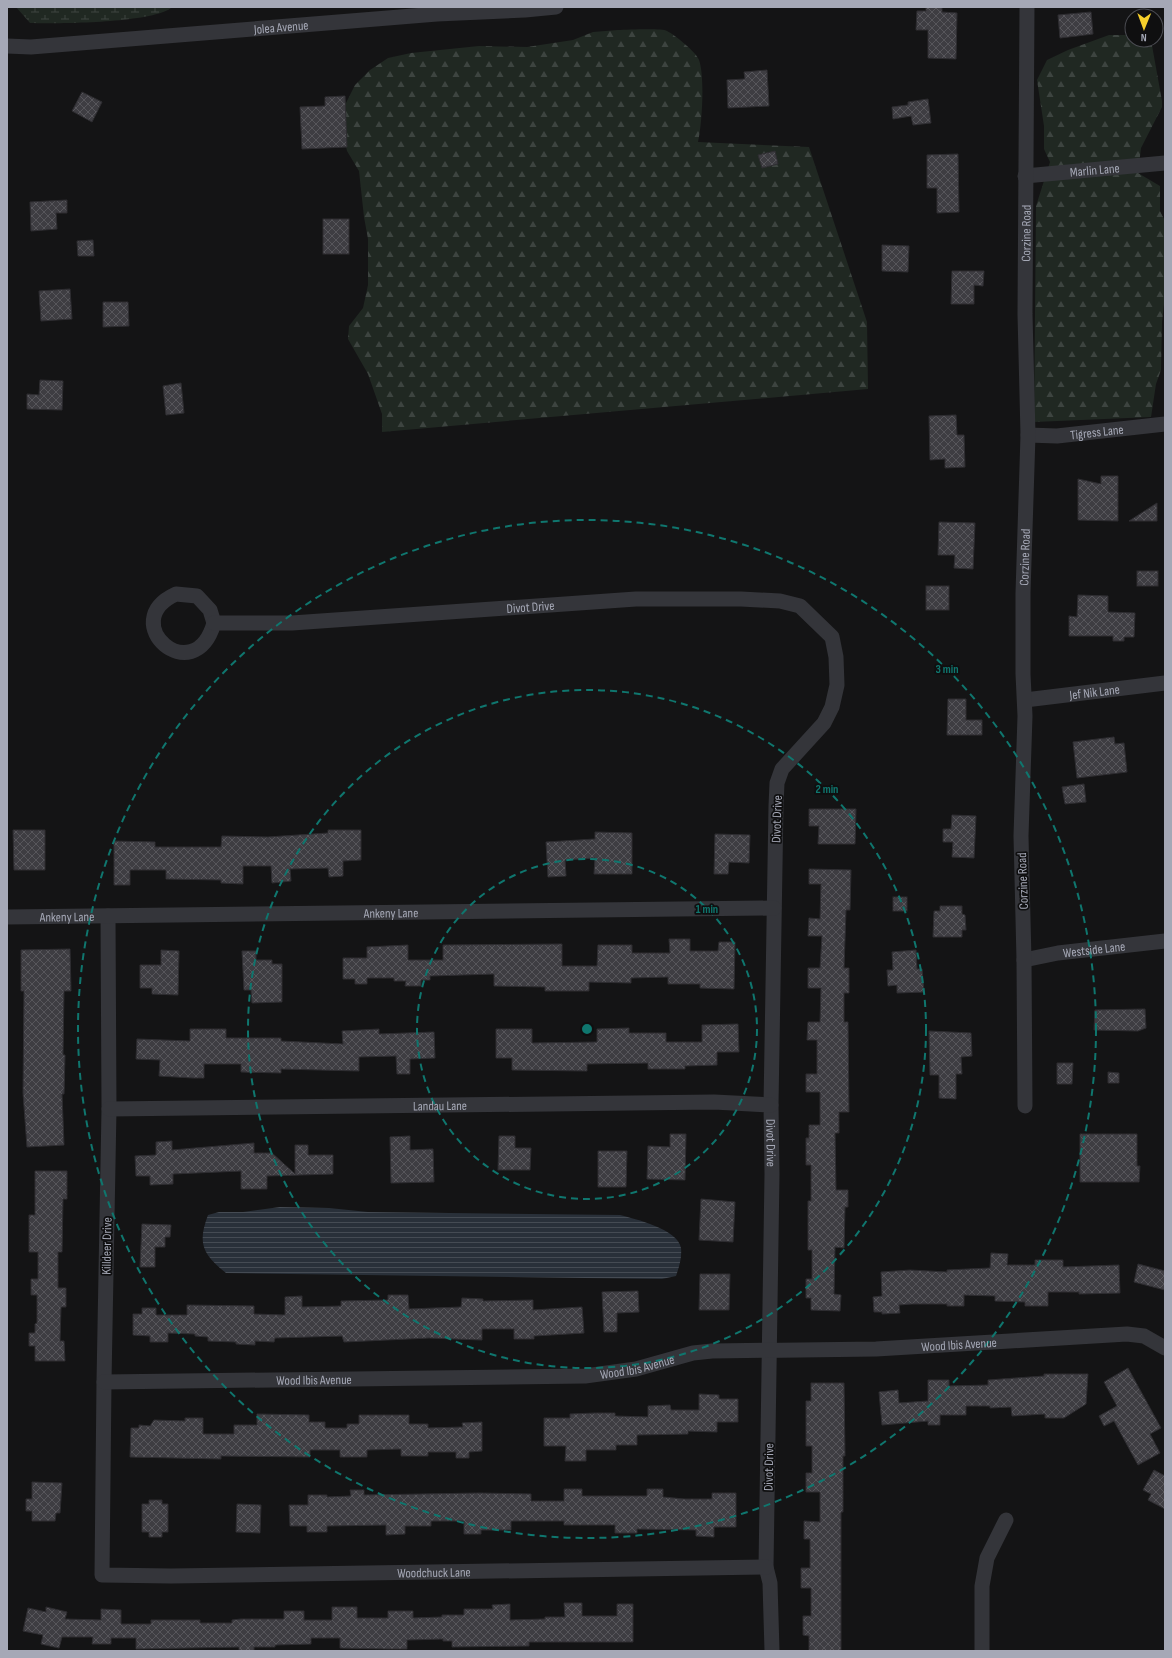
<svg xmlns="http://www.w3.org/2000/svg" width="1172" height="1658" font-family="'Sofia Sans Condensed',sans-serif">
	<style>
		.forest { fill: url(#forest-firs) }
		.wetland { fill: url(#wetland-marsh) }
		.water { fill: url(#water-rules) }
		.building { fill: url(#building-cross-hatch); stroke: #2e2d31 }
		.lines { fill: none; stroke-linecap: round; stroke-linejoin: round }
		.minor { stroke: #34353a; stroke-width: 15 }
		.ring { fill: none; stroke: #0f766e; stroke-width: 2; stroke-dasharray: 7 5 }
		.labels { text-anchor: middle; stroke-width: 3.5; stroke-linejoin: round; paint-order: stroke }
		.street-label { font-size: 13px; fill: #a5a8b6; stroke: #0f0f10 }
		.centre { fill: #0f766e; stroke: #0f0f10; stroke-width: 2 }
		.ring-label { font-size: 12px; text-anchor: middle; font-weight: bold; fill: #0f766e; stroke: #0f0f10; stroke-width: 3.5; stroke-linejoin: round; paint-order: stroke }
	</style>
	<defs>
		<pattern id="forest-firs" width="22" height="20" patternUnits="userSpaceOnUse"><rect width="22" height="20" fill="#202822"/><path d="M5 1l3.5 6h-7zM16 11l3.5 6h-7z" fill="#3d4440"/></pattern>
		<pattern id="wetland-marsh" width="20" height="14" patternUnits="userSpaceOnUse"><rect width="20" height="14" fill="#202822"/><path d="M1 5h8M5 5V1M11 12h8M15 12V8" fill="none" stroke="#3d4440"/></pattern>
		<pattern id="water-rules" width="6" height="5" patternUnits="userSpaceOnUse"><rect width="6" height="5" fill="#293039"/><path d="M0 2.5h6" fill="none" stroke="#454b53"/></pattern>
		<pattern id="building-cross-hatch" width="8" height="8" patternUnits="userSpaceOnUse"><rect width="8" height="8" fill="#3e3d42"/><path d="M0 0l8 8M0 8l8-8" fill="none" stroke="#57565b"/></pattern>
	</defs>
	<rect width="100%" height="100%" fill="#141415"/>
	<g class="forest">
		<path d="M618,30C628,30 661,28 667,31C675,35 697,53 699,60C705,77 702,124 698,142L809,147L867,322L868,389L382,432V414L368,374L348,339L349,326L363,308L368,285V239L364,217L359,171L347,151L342,128L345,105L355,85L370,70L388,58L411,53L479,46L527,47L573,40L593,32Z"/>
		<path d="M1109,35H1132V40H1151L1162,101V107L1141,148L1138,173L1160,186V211L1165,221V295L1162,322L1161,370L1156,384L1151,417L1034,422L1036,206L1050,162L1044,149V126L1037,80L1047,60L1068,50Z"/>
	</g>
	<path class="wetland" d="M16,7H172C156,23 56,24 30,23Z"/>
	<path class="water" d="M280,1207L329,1208L368,1212L620,1215C635,1219 678,1229 681,1248C682,1258 679,1267 676,1276L662,1279L226,1273C203,1254 197,1244 208,1215L219,1212H243Z"/>
	<g class="building">
		<path d="M926,7H942V12L957,13L956,59L928,58V30H916L917,11H926Z"/>
		<path d="M1091,12L1093,34L1060,38L1058,15Z"/>
		<path d="M767,70L769,106L728,108L727,80L745,79L744,72Z"/>
		<path d="M82,92L102,102L92,122L72,111Z"/>
		<path d="M345,96L347,147L302,149L300,107L325,106V97Z"/>
		<path d="M928,99L931,123L913,125L911,116L893,119L892,107L908,105V102Z"/>
		<path d="M775,151L778,164L762,168L758,155Z"/>
		<path d="M958,154L959,212L937,213V188H927V155Z"/>
		<path d="M67,200V213H56L57,229L31,231L30,202Z"/>
		<rect x="323" y="219" width="26" height="35"/>
		<path d="M93,240L94,256H78L77,241Z"/>
		<path d="M882,245L909,246L908,272L882,271Z"/>
		<path d="M952,271H984L983,286L974,285V304H951Z"/>
		<path d="M70,289L72,319L41,321L39,291Z"/>
		<path d="M103,302H128L129,326L103,327Z"/>
		<path d="M40,380L63,381L62,410L27,409V394L39,395Z"/>
		<path d="M181,383L184,413L166,415L163,386Z"/>
		<path d="M956,415L957,435H964L965,467L945,468V459L930,460L929,416Z"/>
		<path d="M1101,476H1118V521L1078,520V479L1101,484Z"/>
		<path d="M1157,503V521H1129Z"/>
		<path d="M939,522L975,523L973,569L954,568L955,555H938Z"/>
		<rect x="1137" y="571" width="21" height="15"/>
		<rect x="926" y="586" width="23" height="24"/>
		<path d="M1078,595L1108,596V612L1135,613L1134,637H1124V641H1113V636H1069V616L1077,617Z"/>
		<path d="M948,699H966V720H982V735H947Z"/>
		<path d="M1114,737L1115,744L1124,743L1127,772L1077,778L1073,742Z"/>
		<path d="M1084,784L1086,802L1065,804L1062,787Z"/>
		<path d="M809,809H856L855,844H818L819,826H809Z"/>
		<path d="M952,815L976,816L974,858L952,857L953,842H943V829H951Z"/>
		<path d="M13,830H45V870H14Z"/>
		<path d="M328,830H361V860L343,861V876L329,877L328,868L290,869L291,881L272,883L271,866H243V884L221,883V880L166,879V870H130V885H114V841L155,842V847H221L222,836L268,837L328,833Z"/>
		<path d="M595,832L632,833V874H594L595,858L565,860L566,876L548,877L546,842L595,839Z"/>
		<path d="M715,834L750,835L749,863L729,862L728,874H714Z"/>
		<path d="M809,869L851,870L850,910H846L844,968H849V993H844V1022H848L849,1112H839V1133H835L836,1190H848V1207H845L844,1248L835,1247L834,1294L841,1295L840,1311L811,1310V1298H806V1279H812V1250H808V1201H811V1165H806V1138H809V1125H820V1092H806V1074H817V1040H807L808,1022H820L821,988H808V968H820L822,936H808L809,918L820,919L821,884H809Z"/>
		<rect x="893" y="897" width="14" height="14"/>
		<path d="M940,906H962V914L965,915L966,930H962V937H933L934,911H940Z"/>
		<path d="M669,939H690V951H718L719,942H735L734,989L700,988V984H668V977L631,978V983L589,982V991H545V987L494,986V974L430,976V980H421V986H405L406,981H394V978H367V984H355V979H343V958H367V947L408,945V960H443V945L562,944V966H597L598,945H632V953H670Z"/>
		<path d="M70,949L71,991H64L63,1055H65L64,1094H62L64,1145L27,1147L23,1093L24,991H21V950Z"/>
		<path d="M161,950L179,951L178,995L152,994V988H140V965H161Z"/>
		<path d="M916,950L917,969H922L924,992L897,993V985L888,986L887,970H893L892,952Z"/>
		<path d="M242,951H256V960H272V964H282V1002L252,1003L251,990H244Z"/>
		<path d="M1145,1009L1146,1028L1138,1031L1094,1030L1095,1010Z"/>
		<path d="M738,1024L739,1052H717V1065L685,1066V1069H648V1063L587,1064V1071L512,1070V1058H496V1029H532V1043L597,1042V1029L629,1028V1033H666V1042H702V1025Z"/>
		<path d="M190,1029H226V1038H281V1041L343,1044L342,1031L379,1029V1034L434,1032L435,1058L410,1059V1074H397L396,1056L359,1057V1071L281,1069V1073L241,1072V1064H204V1078H193L159,1076L160,1060L136,1059L137,1039L190,1041Z"/>
		<path d="M929,1031L971,1033L972,1056L961,1057L962,1074H956V1099L939,1098V1075H930Z"/>
		<path d="M1057,1063H1073L1072,1084H1057Z"/>
		<path d="M1108,1072L1119,1073V1083H1108Z"/>
		<path d="M670,1134H686L685,1180L647,1179L648,1146L670,1147Z"/>
		<path d="M1080,1134H1137V1166H1140L1139,1182H1080Z"/>
		<path d="M410,1136V1150L433,1149L434,1182L391,1183L390,1137Z"/>
		<path d="M499,1136H515V1148H531L530,1170H498Z"/>
		<path d="M172,1141V1150L254,1143V1153H272L295,1174V1145H308V1155H333V1174L267,1176V1189H241V1171L173,1174V1184L150,1185V1176H136L135,1156L156,1155V1142Z"/>
		<path d="M598,1151H627L626,1187H598Z"/>
		<path d="M35,1171H67V1199H63L62,1252H58V1288H66V1307H61L60,1341H64L65,1361H35V1346H29V1333H35V1324L37,1323V1295H31V1279H38V1252H29V1215H35Z"/>
		<path d="M701,1199L735,1202L733,1242L699,1240Z"/>
		<path d="M142,1224L171,1225L170,1237H165V1247H155V1267H140Z"/>
		<path d="M991,1253L1008,1254L1007,1265H1035V1260H1063V1267L1119,1265L1120,1293L1079,1294V1292H1048V1306H1025V1302L995,1301V1296L964,1295V1306H947V1304H912L899,1305L900,1313L882,1314V1312H874L873,1297L882,1296L881,1272L910,1270L947,1272V1270L990,1268Z"/>
		<path d="M1138,1264L1165,1271V1290L1134,1282Z"/>
		<path d="M700,1274H730L729,1310H699Z"/>
		<path d="M638,1291L639,1312L617,1313V1332H604L602,1292Z"/>
		<path d="M388,1295H408L409,1309L461,1307L462,1298L483,1299V1301L533,1300V1310L582,1307L584,1333L534,1336V1339H514V1329H482V1340L429,1338L344,1342L342,1336L275,1338L274,1342L255,1341V1345L236,1344V1342L208,1341V1337L195,1336V1334L168,1333V1342H150V1336L133,1335V1314H142V1308H156V1315H187V1305L254,1306V1314L285,1315V1297L302,1296V1307L341,1306V1301L388,1300Z"/>
		<path d="M1128,1368L1161,1428L1150,1434L1160,1453L1138,1465L1114,1421L1104,1426L1099,1416L1117,1406L1104,1382Z"/>
		<path d="M1044,1374H1088L1086,1404L1064,1418H1045V1414L1012,1416L1011,1407L990,1408V1406H966V1415H940V1425H928V1421L882,1425L879,1392L898,1390L899,1403L928,1401V1380H949V1386L988,1385V1380L1044,1376Z"/>
		<path d="M811,1383H844L845,1456H843V1512H841V1651H809V1636L803,1635V1616H811V1588H801V1568H810V1539H804V1521L820,1522V1492H806V1473H812V1446H806V1401H811Z"/>
		<path d="M699,1394L719,1395V1399H738V1422H717V1432L688,1431V1434L637,1435V1445H616V1450H586V1461H565L566,1446H544V1418H570V1414L596,1413H615V1416L648,1417V1406L670,1405L671,1410H699Z"/>
		<path d="M257,1414L309,1415V1422H325V1428H347V1424H359V1415H409V1424H428V1428L463,1427L462,1423L482,1422V1451L469,1452V1458H456V1452H428V1456H401V1449L367,1450V1457H340V1450H310V1457L221,1456V1459L130,1457L131,1428H139V1425L150,1426L154,1420L185,1421V1418H203V1434H234V1425H257Z"/>
		<path d="M1154,1470L1165,1476V1509L1148,1500L1151,1494L1143,1490Z"/>
		<path d="M32,1482L62,1483L60,1513H56L55,1521H32V1511H26V1499H32Z"/>
		<path d="M564,1489H582V1496H647V1489H663V1497L684,1499H712V1493H736V1527H714V1537L696,1536V1530L637,1529V1533H615V1525H564V1521H511V1530H481V1534H464V1521H431V1526H405V1534L386,1535V1525L327,1526V1532H307V1526H290L289,1505H308V1495H327V1497L351,1496L350,1490H364V1495L480,1493L531,1494V1501H564Z"/>
		<path d="M149,1500H162V1504H168V1532H162V1537H149V1532H142V1504H149Z"/>
		<path d="M237,1504L261,1505L260,1533L236,1532Z"/>
		<path d="M564,1603H582V1616H617V1604H633V1642H529V1646L452,1647V1641H443V1639L407,1640V1649H389L340,1648V1638H311V1644L275,1645V1647H254V1651H239V1647L136,1649V1638H111V1644H92L93,1637H62L59,1648L41,1644L43,1635L23,1631L28,1608L46,1612V1607L67,1612L65,1619L101,1620V1609L121,1610V1624H151V1620H200V1623H232V1620L241,1619H284V1611H304V1620H332V1607H357V1618H388V1611H413V1618L442,1617V1615H464V1609H493L492,1605L510,1604V1620L545,1619V1617H565Z"/>
	</g>
	<g class="lines">
		<g class="minor">
			<path id="s1" d="M7,46L31,47L437,14L525,10L556,7"/>
			<path id="s2" d="M1025,176L1165,163"/>
			<path id="s3" d="M1028,435L1057,436L1165,424"/>
			<path d="M176,594L197,596L210,610L214,623C194,692 115,622 176,594Z"/>
			<path id="s4" d="M214,623H292L636,599H741L780,601L800,606L832,637L836,657L837,685L832,707L824,723L782,769L777,783L776,806L771,1105L772,1174L766,1567L770,1583L772,1651"/>
			<path id="s5" d="M1025,700L1165,683"/>
			<path id="s6" d="M108,916L109,1109L104,1382L102,1575L171,1576L766,1567"/>
			<path id="s7" d="M7,917L774,908"/>
			<path id="s8" d="M1024,960L1058,953L1165,941"/>
			<path id="s9" d="M1025,1106L1024,960L1021,836L1025,716L1023,674V593L1028,435L1025,314L1027,7"/>
			<path id="s10" d="M109,1109L714,1102L771,1105"/>
			<path id="s11" d="M104,1382L585,1376L636,1369L693,1353L712,1351L876,1349L1127,1334L1144,1336L1165,1348"/>
			<path d="M982,1651V1586L987,1558L1006,1520"/>
		</g>
	</g>
	<g class="ring">
		<circle cx="587" cy="1029" r="170"/>
		<circle cx="587" cy="1029" r="339"/>
		<circle cx="587" cy="1029" r="509"/>
	</g>
	<g class="labels">
		<g class="street-label">
			<text dy="5" stroke="none"><textPath href="#s1" startOffset="275">Jolea Avenue</textPath></text>
			<text dy="5" stroke="none"><textPath href="#s2" startOffset="70">Marlin Lane</textPath></text>
			<text dy="5" stroke="none"><textPath href="#s9" startOffset="873">Corzine Road</textPath></text>
			<text dy="5" stroke="none"><textPath href="#s3" startOffset="69">Tigress Lane</textPath></text>
			<text dy="5" stroke="none"><textPath href="#s9" startOffset="549">Corzine Road</textPath></text>
			<text dy="5" stroke="none"><textPath href="#s4" startOffset="317">Divot Drive</textPath></text>
			<text dy="5" stroke="none"><textPath href="#s5" startOffset="70">Jef Nik Lane</textPath></text>
			<text transform="translate(776 819) rotate(-88)" y="5">Divot Drive</text>
			<text transform="translate(1022 881) rotate(-92)" y="5">Corzine Road</text>
			<text dy="5" stroke="none"><textPath href="#s7" startOffset="384">Ankeny Lane</textPath></text>
			<text dy="5" stroke="none"><textPath href="#s7" startOffset="60">Ankeny Lane</textPath></text>
			<text dy="5" stroke="none"><textPath href="#s8" startOffset="71">Westside Lane</textPath></text>
			<text dy="5" stroke="none"><textPath href="#s10" startOffset="331">Landau Lane</textPath></text>
			<text dy="5" stroke="none"><textPath href="#s4" startOffset="1158">Divot Drive</textPath></text>
			<text transform="translate(106 1246) rotate(-89)" y="5">Killdeer Drive</text>
			<text dy="5" stroke="none"><textPath href="#s11" startOffset="858">Wood Ibis Avenue</textPath></text>
			<text dy="5" stroke="none"><textPath href="#s11" startOffset="534">Wood Ibis Avenue</textPath></text>
			<text dy="5" stroke="none"><textPath href="#s11" startOffset="210">Wood Ibis Avenue</textPath></text>
			<text transform="translate(768 1467) rotate(-89)" y="5">Divot Drive</text>
			<text dy="5" stroke="none"><textPath href="#s6" startOffset="991">Woodchuck Lane</textPath></text>
		</g>
	</g>
	<circle cx="587" cy="1029" r="6" class="centre"/>
	<g class="ring-label">
		<text x="947" y="673">3 min</text>
		<text x="827" y="793">2 min</text>
		<text x="707" y="913">1 min</text>
	</g>
	<rect width="1172" height="1658" fill="none" stroke="#a5a8b6" stroke-width="16"/>
	<g transform="translate(1144 28) rotate(181)"><circle r="19" fill="#0f0f10" stroke="#4b4c52"/>
	<path d="M0-3L7 15L0 10L-7 15Z" fill="#f6cf2b"/>
	<text y="-6" font-size="11" font-weight="bold" text-anchor="middle" fill="#a5a8b6">N</text>
	</g>
</svg>
